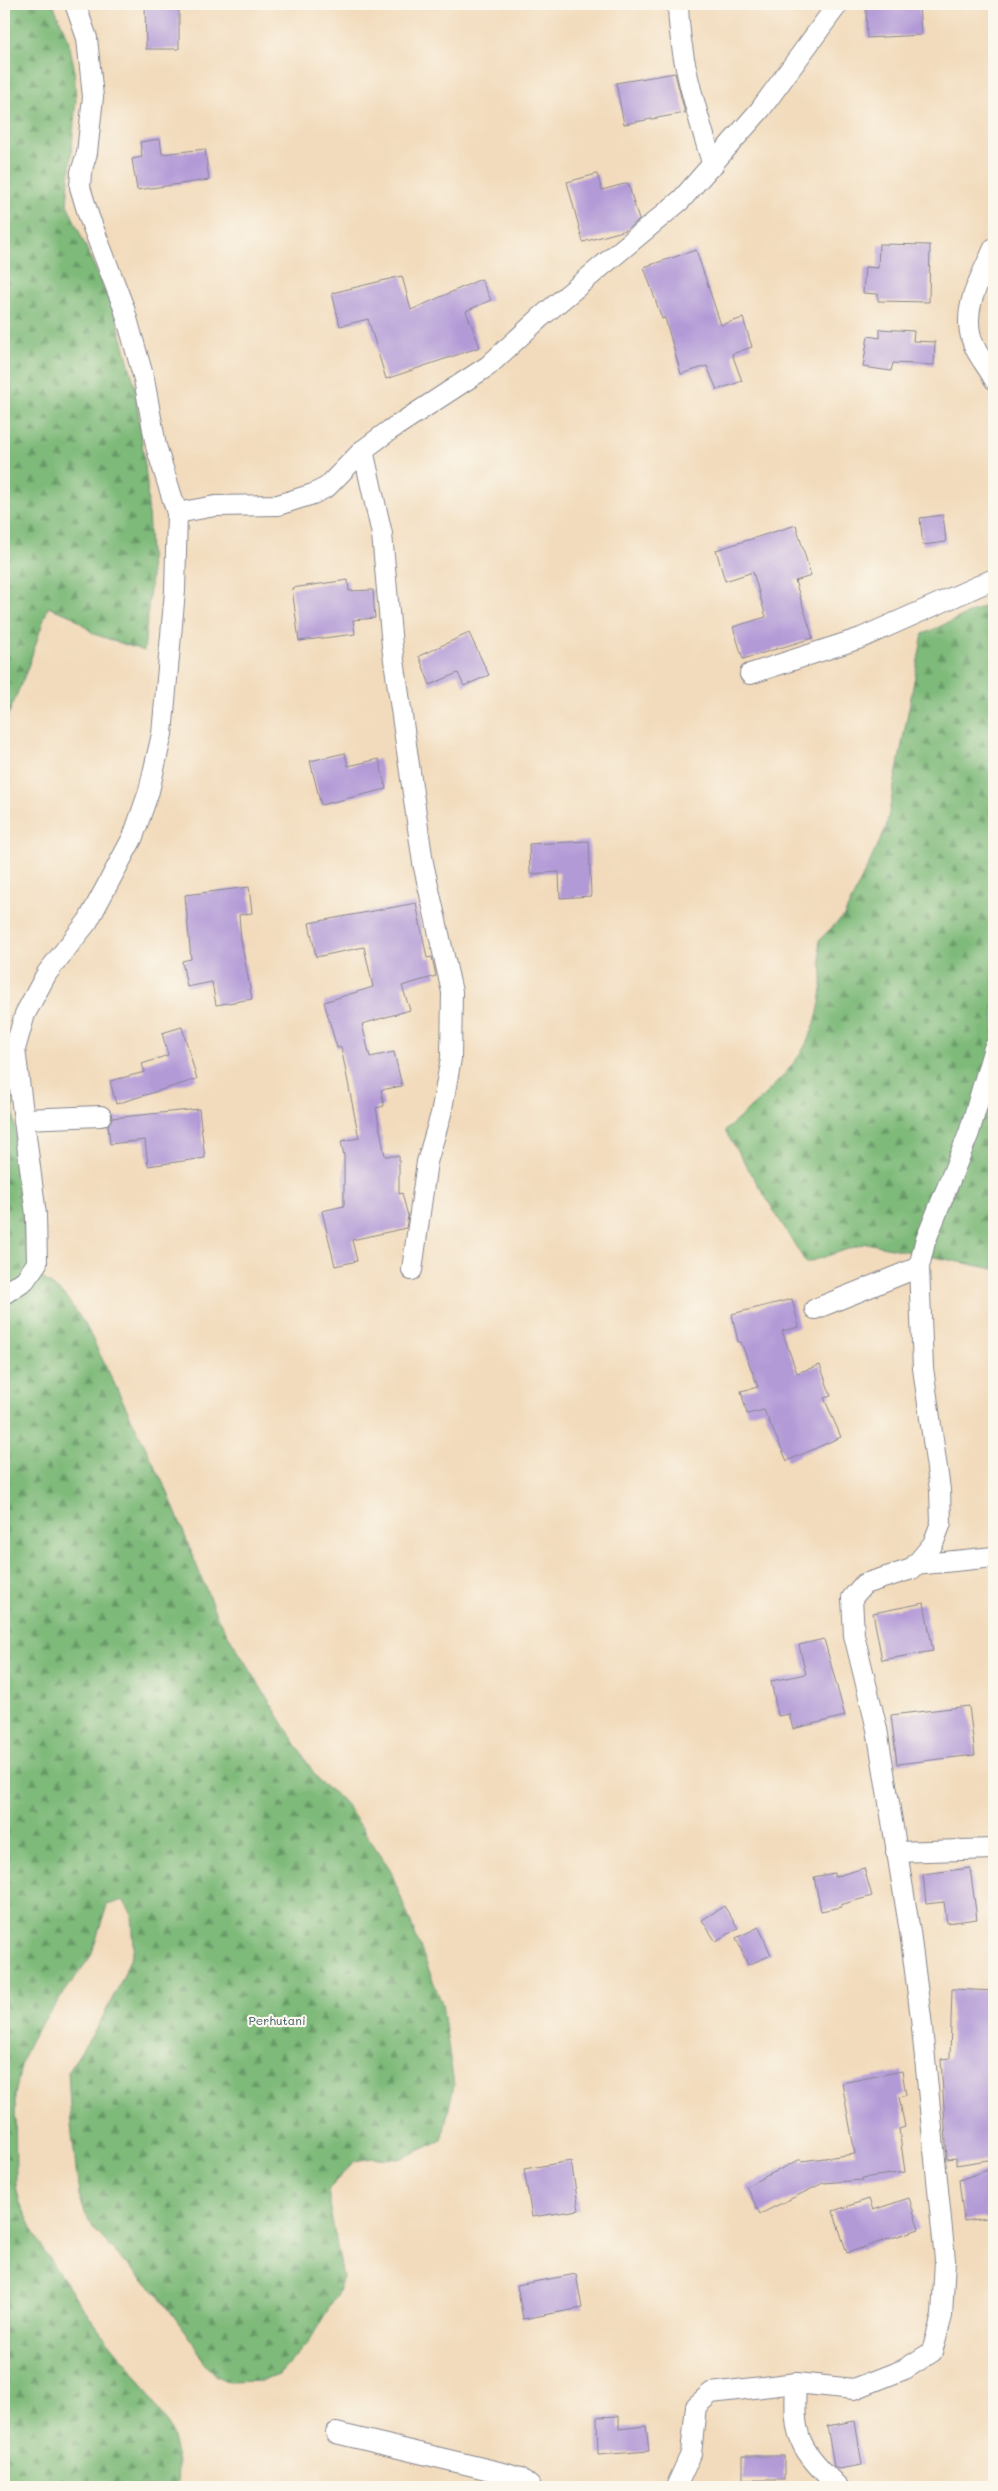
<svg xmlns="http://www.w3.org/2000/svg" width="998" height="2491" font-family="Mali,sans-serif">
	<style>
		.forest { fill: url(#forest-firs); stroke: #4c746c }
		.building { fill: #b29ad7 }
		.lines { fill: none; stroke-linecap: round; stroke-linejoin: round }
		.minor-casing { stroke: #86858d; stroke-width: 22 }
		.minor { stroke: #fff; stroke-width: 20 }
		.labels { text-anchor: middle; stroke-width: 4.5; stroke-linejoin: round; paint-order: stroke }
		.park-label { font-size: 12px; fill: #3c5a6a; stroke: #fbf7ec }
	</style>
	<defs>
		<pattern id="forest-firs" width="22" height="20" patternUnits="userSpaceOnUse" patternTransform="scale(1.25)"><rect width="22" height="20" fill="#7eba79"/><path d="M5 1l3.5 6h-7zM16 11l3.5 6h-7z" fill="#669866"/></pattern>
	</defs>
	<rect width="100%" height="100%" fill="#fbf7ec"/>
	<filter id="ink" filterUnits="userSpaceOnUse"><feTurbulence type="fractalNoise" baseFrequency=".02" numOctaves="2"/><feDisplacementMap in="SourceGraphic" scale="10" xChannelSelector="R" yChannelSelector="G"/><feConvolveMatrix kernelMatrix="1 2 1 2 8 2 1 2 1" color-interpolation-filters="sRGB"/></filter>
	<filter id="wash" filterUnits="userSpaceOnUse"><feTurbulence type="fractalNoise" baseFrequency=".0096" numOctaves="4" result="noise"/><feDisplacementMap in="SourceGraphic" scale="20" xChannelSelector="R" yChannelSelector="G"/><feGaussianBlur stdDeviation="1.12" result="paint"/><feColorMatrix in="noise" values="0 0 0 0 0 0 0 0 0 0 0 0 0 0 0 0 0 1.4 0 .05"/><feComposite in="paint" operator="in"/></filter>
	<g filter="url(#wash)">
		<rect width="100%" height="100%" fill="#f2dbbc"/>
		<g class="forest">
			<path d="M4,4H53L68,39L74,66L76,99L67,204L116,316L135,386L147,483L151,577L144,651L94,634L72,616L48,607L27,670L4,725Z"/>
			<path d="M994,602V1269L866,1243L806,1263L725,1131C772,1087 815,1059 822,989C823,974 820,956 819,940L844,916L886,828L923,634Z"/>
			<path d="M4,1082L12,1095L28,1266L65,1296L85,1324L168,1493L217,1617L320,1783L335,1793L347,1806L390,1869L442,2004L454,2085L442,2140L400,2159L373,2158L355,2161L329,2188V2205L343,2277L337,2294L310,2340L279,2375L263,2381L229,2382L214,2375L203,2362L196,2347L155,2290L129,2267L94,2229L85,2213L79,2195L71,2125L68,2071L97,2028L122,1980L134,1948L132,1914L123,1900L107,1905L91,1956L37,2030L28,2045L22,2061L15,2095L16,2185L20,2203L44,2252L98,2329L133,2371L170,2429L178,2463L177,2487H4Z"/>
		</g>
		<g id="blocks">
			<g class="building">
				<path d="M145,4H179V49H146Z"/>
				<path d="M896,4H919L921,35L867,38L866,8L896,6Z"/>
				<path d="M675,73L685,113L624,124L616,83Z"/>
				<path d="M160,139L162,154L205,149L209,180L137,190L132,159L142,157L140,142Z"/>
				<path d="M597,174L602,190L628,183L639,220L626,230L583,242L567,182Z"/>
				<path d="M879,244L930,245L929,302L878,301V294L863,293L865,267L878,268Z"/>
				<path d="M696,250L721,325L743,318L752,347L732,354L742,381L717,390L707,366L681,374L665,318L662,319L644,267Z"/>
				<path d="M402,276L411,310L481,279L491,300L466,311L480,347L386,379L368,319L340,326L332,293Z"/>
				<path d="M880,329L914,331L913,341L935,342L934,365L893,363L891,371L863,367L868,336L880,338Z"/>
				<path d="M943,515L946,542L923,545L920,518Z"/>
				<path d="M796,525L811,576L795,581L813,638L743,659L733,627L766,617L753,572L725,581L716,550Z"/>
				<path d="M348,580L349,591L373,590L375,618L353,620L355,634L299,641L292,588Z"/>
				<path d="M469,633L489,675L464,686L458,673L430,685L419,656Z"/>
				<path d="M345,753L348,766L379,759L386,789L321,805L310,761Z"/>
				<path d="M589,841L591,896L560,898L559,872L530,874L529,844Z"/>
				<path d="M249,887L252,913L239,915L241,940L252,999L216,1005L212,982L187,987L182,961L191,959L185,895Z"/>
				<path d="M416,903L427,958L432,957L436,976L402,986L410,1010L362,1024L370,1057L394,1052L402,1086L381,1090L384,1106L376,1108L385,1156H399V1194L402,1193L408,1216L406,1228L352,1240L357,1261L335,1266L322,1211L344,1206V1156L341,1141L359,1138L341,1047L337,1048L324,1002L373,987L364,947L316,957L309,923Z"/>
				<path d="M182,1027L197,1079L116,1104L110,1081L145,1072L142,1064L168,1055L162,1033Z"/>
				<path d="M199,1109L205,1158L148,1166L145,1140L110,1144L108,1125L112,1118Z"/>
				<path d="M792,1299L799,1327L782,1331L797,1373L820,1365L831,1396L824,1398L841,1437L787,1461L764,1410L747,1414L741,1391L758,1387L741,1342H738L732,1314Z"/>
				<path d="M924,1603L933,1651L882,1660L873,1613Z"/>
				<path d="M824,1639L845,1716L793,1729L789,1714L778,1716L771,1681L806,1674L799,1645Z"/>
				<path d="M969,1706L975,1755L897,1764L891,1715Z"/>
				<path d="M864,1868L872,1896L840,1905L841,1907L821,1911L814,1877L834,1873V1877Z"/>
				<path d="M970,1868L977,1919L947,1923L944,1902L926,1904L923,1874Z"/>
				<path d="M724,1906L738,1928L716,1942L702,1920Z"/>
				<path d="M759,1927L771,1955L748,1965L736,1938Z"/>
				<path d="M952,1989L994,1991V2159L956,2165V2158L947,2159L941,2059L950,2058Z"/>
				<path d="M902,2071L906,2095L899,2097L905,2127L899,2129L905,2172L862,2178L863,2180L823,2183L760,2214L746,2186L801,2159L802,2161L855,2154L842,2083Z"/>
				<path d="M571,2161L579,2210L532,2217L524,2169Z"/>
				<path d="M994,2168V2217L964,2221L959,2180Z"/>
				<path d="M909,2198L919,2229L847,2253L833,2211L869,2199L873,2210Z"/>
				<path d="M576,2274L582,2308L523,2319L517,2285Z"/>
				<path d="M619,2416V2429L646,2426L649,2451L598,2455L597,2417Z"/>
				<path d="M855,2421L862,2465L838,2469L834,2466L827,2426Z"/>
				<rect x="743" y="2456" width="41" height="24"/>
			</g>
		</g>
	</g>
	<g filter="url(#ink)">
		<use href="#blocks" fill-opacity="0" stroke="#86858d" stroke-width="1"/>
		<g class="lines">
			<defs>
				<g id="minor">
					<path d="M678,4C679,59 697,112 713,166"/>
					<path d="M994,248C981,278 960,309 973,343C977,355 988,367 994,379"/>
					<path d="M363,450L382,534L392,646L423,863L452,992L451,1058L441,1114L427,1162L412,1270"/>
					<path d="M177,513L215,506L278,505L313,494L327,487L363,450L390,430L488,366L541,317L681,200L760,110L838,4"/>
					<path d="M750,674L861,638L994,579"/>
					<path d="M24,1119L101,1116"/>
					<path d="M4,1294L25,1280L37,1263L36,1215L15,1049L25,1014L47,973L88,921L133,837L149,791L162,734L175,591L177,513L156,446L144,379L124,308L89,217L80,187L81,172L87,153L93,97L87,38L75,4"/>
					<path d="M815,1309L919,1267"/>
					<path d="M915,1565L994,1557"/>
					<path d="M896,1852L994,1849"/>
					<path d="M796,2383C793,2440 799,2447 838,2487"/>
					<path d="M336,2433L507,2474L520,2478L531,2487"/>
					<path d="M676,2487L691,2454L696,2406L711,2393L796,2383L854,2389L905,2369L932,2352L942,2316L945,2260L921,2018L910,1932L877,1729L854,1635L852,1598L864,1584L912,1569L933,1544L941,1523L940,1490L923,1368L919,1267L925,1242L969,1133L994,1048"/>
				</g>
			</defs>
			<use href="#minor" class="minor-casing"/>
			<use href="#minor" class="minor"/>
		</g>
	</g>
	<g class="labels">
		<g class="park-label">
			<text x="277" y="2025">Perhutani</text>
		</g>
	</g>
	<rect width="998" height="2491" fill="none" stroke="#fbf7ec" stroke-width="20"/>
</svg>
